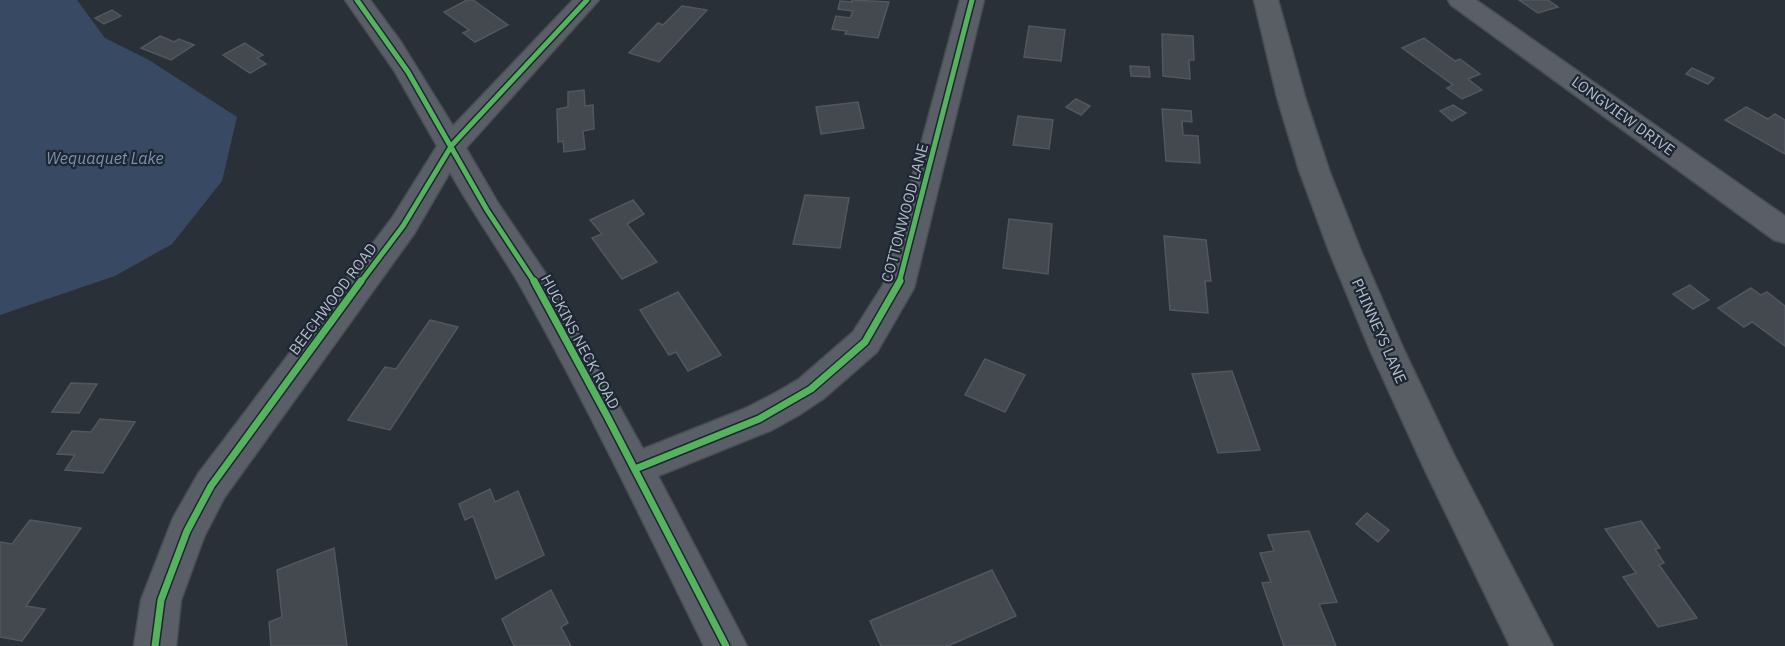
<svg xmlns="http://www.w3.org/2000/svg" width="1785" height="646" font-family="'IBM Plex Sans',sans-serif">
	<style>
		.water { fill: #384963 }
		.building { fill: #444950; stroke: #52575f; stroke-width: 1.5 }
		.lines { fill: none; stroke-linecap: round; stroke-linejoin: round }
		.minor-casing { stroke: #484c53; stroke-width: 3 }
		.secondary-casing { stroke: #484c53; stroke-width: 3 }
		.minor { fill: #5a5e66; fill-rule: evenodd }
		.secondary { fill: #595d64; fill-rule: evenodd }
		.cycleway-far1-casing { stroke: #1d2633; stroke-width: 8 }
		.cycleway-casing { stroke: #1d2633; stroke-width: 10 }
		.cycleway-far1 { stroke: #56b35d; stroke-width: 5 }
		.cycleway { stroke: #56b35d; stroke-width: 7 }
		.labels { text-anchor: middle; stroke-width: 4.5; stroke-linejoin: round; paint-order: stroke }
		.street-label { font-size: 15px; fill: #b4bcc9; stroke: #1d2633 }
		.water-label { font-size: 16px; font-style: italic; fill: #7c92b1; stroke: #1d2633 }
	</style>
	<rect width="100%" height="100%" fill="#2a3038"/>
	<path class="water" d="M0,0H77L105,38L149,60L237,117L222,181L172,244L115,276L0,315Z"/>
	<g class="building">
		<path d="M467,0H473L508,25L475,42L463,33L469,30L444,12Z"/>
		<path d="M852,0L889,2L878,38L845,34L847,31L832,29L836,16L850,18L853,11L838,9L840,1L852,2Z"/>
		<path d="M1519,0H1548L1558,7L1538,13Z"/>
		<path d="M682,6L707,10L659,62L629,53L658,23L663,25Z"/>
		<path d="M112,10L121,16L104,24L95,18Z"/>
		<path d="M1029,26L1065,30L1061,61L1024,57Z"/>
		<path d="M1162,34L1193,36L1194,60H1189L1190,79L1163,76Z"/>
		<path d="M160,36L174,42L179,39L194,45L171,60L141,48Z"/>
		<path d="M1424,38L1455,61L1460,59L1480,74L1468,79L1482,90L1462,99L1447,88L1453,85L1402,48Z"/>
		<path d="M245,43L263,55L257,58L266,64L250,73L223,55Z"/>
		<path d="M1130,66L1149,67L1150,77L1131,76Z"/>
		<path d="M1692,68L1714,78L1708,84L1686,74Z"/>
		<path d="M584,90L585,106L593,105L594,129L583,131L585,149L564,152L563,141L558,142L557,109L568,107V92Z"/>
		<path d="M1076,99L1090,106L1081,115L1066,107Z"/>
		<path d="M858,102L864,128L821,134L816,107Z"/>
		<path d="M1453,105L1466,113L1452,121L1440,111Z"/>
		<path d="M1746,107L1768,119L1775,114L1785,120V154L1725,120Z"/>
		<path d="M1162,109L1191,111L1192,122L1182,121L1183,135L1198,136L1200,163L1166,161Z"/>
		<path d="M1018,116L1053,120L1049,149L1013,145Z"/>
		<path d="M805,195L849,198L840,248L793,244Z"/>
		<path d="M633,200L644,214L627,224L657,262L622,279L592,238L602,234L590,220Z"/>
		<path d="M1009,219L1052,224L1048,274L1003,268Z"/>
		<path d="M1164,236L1206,240L1211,281H1205L1208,313L1170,310Z"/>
		<path d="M1690,285L1709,300L1693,309L1673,294Z"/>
		<path d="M1751,288L1761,295L1767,292L1785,306V346L1752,322L1744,327L1718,308Z"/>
		<path d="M678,292L721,355L688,371L676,352L669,355L640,310Z"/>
		<path d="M430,320L458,327L390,430L348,420L385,367L396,369Z"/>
		<path d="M985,359L1025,375L1005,412L965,395Z"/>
		<path d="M1232,371L1260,450L1218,453L1192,374Z"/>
		<path d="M71,383L97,384L79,413L52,412Z"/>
		<path d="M100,419L135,422L103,473L65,470L75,455L57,454L72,431L91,432Z"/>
		<path d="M490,489L495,502L518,491L544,555L496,579L473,516L465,520L459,504Z"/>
		<path d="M1367,513L1389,530L1378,542L1356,524Z"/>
		<path d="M30,520L81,528L26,606L45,609L22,641L0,637V542L12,544Z"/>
		<path d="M1641,521L1660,548L1655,549L1664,563L1659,565L1697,618L1658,627L1623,577L1636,573L1605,529Z"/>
		<path d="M1309,531L1337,602L1319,604L1336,646H1284L1262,583L1271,582L1260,553L1274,551L1268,535Z"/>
		<path d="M334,548L347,646H271L269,622L282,617L277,570Z"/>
		<path d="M992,570L1016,616L948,646H881L870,621Z"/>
		<path d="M551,590L568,623L561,627L571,646H514L502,619Z"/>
	</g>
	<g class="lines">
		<defs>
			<g id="minor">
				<path d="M345,0H370L401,42L453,126L573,0H599L466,148L498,203L544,271L643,449L746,408L775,393L799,379L853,332L883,285L960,0H984L914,288L877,352L823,399L799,415L772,430L658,476L747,646H704C645,526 587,405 522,289C499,249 472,212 450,172L414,234L224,498L204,537L181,600L176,646H134L141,600L173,518L198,474L392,218L437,146L395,72Z"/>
				<path d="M1448,0H1476L1785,216V243L1774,240L1451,5Z"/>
			</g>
			<path id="secondary" d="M1254,0H1278L1305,97L1329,170L1361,251L1404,350L1453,453L1553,646H1510L1422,464L1370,350L1329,251L1299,170L1277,97Z"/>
		</defs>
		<use href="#minor" class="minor-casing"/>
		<use href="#secondary" class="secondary-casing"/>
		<use href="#minor" class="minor"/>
		<use href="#secondary" class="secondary"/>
		<defs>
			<g id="cycleway-far1">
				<path d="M357,0L408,72L487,210L535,283"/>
				<path d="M360,283L403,226L452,145L587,0"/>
				<path d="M899,283L972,0"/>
			</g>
			<g id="cycleway">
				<path d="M534,281L607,416L726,646"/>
				<path d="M635,469L759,419L811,389L865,342L900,281"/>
				<path d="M155,646L161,600L187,531L211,486L361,281"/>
			</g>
		</defs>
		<use href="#cycleway-far1" class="cycleway-far1-casing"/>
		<use href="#cycleway" class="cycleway-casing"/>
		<use href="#cycleway-far1" class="cycleway-far1"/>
		<use href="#cycleway" class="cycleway"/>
	</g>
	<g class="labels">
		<g class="street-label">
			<text transform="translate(1623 116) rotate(36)" y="5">LONGVIEW DRIVE</text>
			<text transform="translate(905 213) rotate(-75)" y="5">COTTONWOOD LANE</text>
			<text transform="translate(333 299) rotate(-53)" y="5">BEECHWOOD ROAD</text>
			<text transform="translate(1379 331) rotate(66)" y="5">PHINNEYS LANE</text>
			<text transform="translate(580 342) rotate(62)" y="5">HUCKINS NECK ROAD</text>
		</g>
		<g class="water-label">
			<text x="105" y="164">Wequaquet Lake</text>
		</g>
	</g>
</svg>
